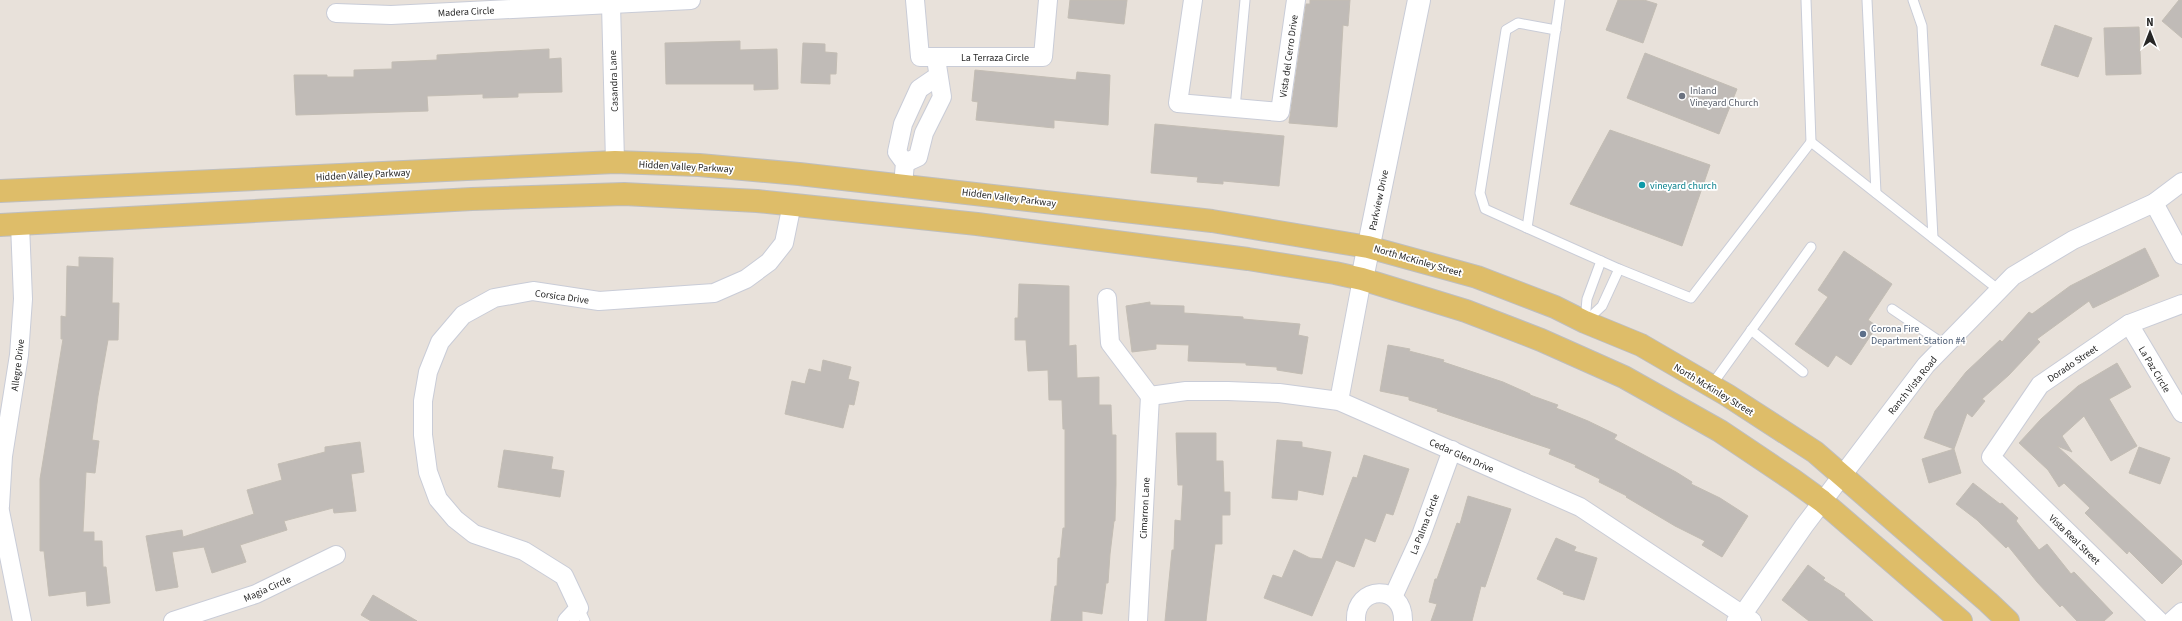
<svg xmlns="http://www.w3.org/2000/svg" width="2182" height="621" font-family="'Source Sans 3',sans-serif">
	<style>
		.building { fill: #c0bbb7; stroke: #c3bdb4 }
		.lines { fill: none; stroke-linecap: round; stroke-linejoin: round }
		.lane-casing { stroke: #c9ccd7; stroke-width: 11 }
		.street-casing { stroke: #c9ccd7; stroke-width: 20 }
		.secondary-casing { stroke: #c9ccd7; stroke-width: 24 }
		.primary-casing { stroke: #bebebe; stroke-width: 24 }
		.lane { stroke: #fff; stroke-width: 9 }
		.street { stroke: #fff; stroke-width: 18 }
		.secondary { stroke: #fff; stroke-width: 22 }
		.primary { stroke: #debd69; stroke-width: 22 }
		.worship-dot { fill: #6b7280; stroke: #fff; stroke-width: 1.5 }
		.culture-dot { fill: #0f9aa8; stroke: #fff; stroke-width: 1.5 }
		.service-dot { fill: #5c6f8a; stroke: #fff; stroke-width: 1.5 }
		.labels { text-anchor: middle; stroke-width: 3.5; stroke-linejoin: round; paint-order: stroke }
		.street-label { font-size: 10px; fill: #272727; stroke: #fff }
		.worship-label { font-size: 10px; fill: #5b616d; stroke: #fff; text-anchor: start }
		.culture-label { font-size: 10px; fill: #0d838f; stroke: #fff; text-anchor: start }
		.service-label { font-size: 10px; fill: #4e5e75; stroke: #fff; text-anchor: start }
	</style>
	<rect width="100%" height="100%" fill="#e8e1da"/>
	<g class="building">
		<path d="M1070,0H1127L1124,24L1068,18Z"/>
		<path d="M1310,0H1350L1348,26L1343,25L1337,127L1289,123L1306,4H1310Z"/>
		<path d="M1618,0H1644L1657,4L1643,43L1606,30Z"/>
		<path d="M2179,0H2182V38L2162,21Z"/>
		<path d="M2055,25L2092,38L2078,77L2041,65Z"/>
		<path d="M2139,27L2141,74L2106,75L2104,28Z"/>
		<path d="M740,41V50L777,49L778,89L754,90V84H666L665,43Z"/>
		<path d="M803,43L825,44V52L837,53L836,74H830V84L801,83Z"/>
		<path d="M549,49V59L561,58L562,92L518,93V97L483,98V94L427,96L428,111L296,115L294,75H327V77H354V70L392,69V62L437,60V55Z"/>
		<path d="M1645,53L1737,89L1719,134L1627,98Z"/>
		<path d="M975,70L1076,80L1077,72L1110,75L1108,125L1054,120V128L976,120L978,102L972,101Z"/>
		<path d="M1155,124L1284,136L1279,186L1223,181V184L1197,182L1198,177L1151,173Z"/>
		<path d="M1610,130L1710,165L1682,246L1570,204Z"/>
		<path d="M2145,248L2159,276L2093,308L2089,301L2037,339L2040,342L2009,375L1982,399L1985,401L1972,417L1967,413L1954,449L1924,438L1935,411L1966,372L2000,340L2002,342L2029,312L2032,314L2070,286Z"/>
		<path d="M1844,251L1892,284L1868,320L1877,326L1851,365L1836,355L1828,367L1795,344L1828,297L1818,290Z"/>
		<path d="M79,257L113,258L112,303H119L118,340H108L98,396L92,440L99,441L95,473L86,472L83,532H94V541H102L103,567H106L110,603L87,606L86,591L49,596L44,551H40V479L63,339H61V316L66,317L67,266L79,267Z"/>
		<path d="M1019,284L1069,286V346L1076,345L1077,378L1099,377V405H1111L1112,435H1116V484L1115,521H1114L1110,554L1108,583H1106L1102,614L1082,611V621H1051L1055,586H1057L1058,558H1060L1063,528H1065V429H1063L1062,400H1049L1048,370L1028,371L1026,340H1015V318H1018Z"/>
		<path d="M1150,302V305L1184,306V313L1243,317V319L1300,324L1298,335L1308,337L1302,374L1277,370V367L1246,365V363L1188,361L1189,345L1156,344V349L1132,352L1126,306Z"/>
		<path d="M1388,345L1410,349L1409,351L1444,360L1443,362L1503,382L1530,394V395L1558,405L1556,408L1588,421L1617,435L1614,439L1676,472L1692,482L1691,484L1720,498L1748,516L1722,557L1702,545L1705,541L1675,526L1626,497L1627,496L1599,482L1600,479L1575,467L1576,465L1549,454L1551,449L1437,411L1438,409L1409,400V397L1380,391Z"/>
		<path d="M823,360L851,367L848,379L859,382L854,405L849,404L843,428L785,414L792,381L805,384L809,369L821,372Z"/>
		<path d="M2117,363L2131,387L2109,399L2137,446L2111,461L2084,416L2062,436L2072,452L2057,446L2182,561V564L2162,584L2129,551L2127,554L2085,513L2090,508L2064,483L2059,487L2048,470L2019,443L2041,419L2078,386Z"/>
		<path d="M1176,433H1216V461H1223L1224,492H1230V515H1222V544H1215L1206,621H1165L1172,550H1174L1175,520L1181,521L1183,485H1178Z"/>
		<path d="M1277,440L1302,442V447L1331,452L1323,495L1298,490L1297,500L1272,498Z"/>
		<path d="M360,442L364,472L351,474L356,511L334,513L333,508L284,521L287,530L240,545L246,562L212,573L204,547L172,552L178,587L156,591L146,536L182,530L183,537L254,514L247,490L282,480L278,464L325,452V447Z"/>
		<path d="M2139,447L2170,458L2160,484L2129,473Z"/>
		<path d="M1954,449L1961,473L1929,483L1922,459Z"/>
		<path d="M504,450L553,457L551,469L564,471L560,497L498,487Z"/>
		<path d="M1364,455L1409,469L1393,515L1386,513L1375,542L1365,538L1354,567L1336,560L1312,616L1264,598L1273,575L1282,578L1294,550L1310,558L1322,559L1353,477L1357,478Z"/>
		<path d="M1973,483L2000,504L2002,503L2018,518L2016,521L2039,550L2047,544L2071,574L2074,572L2113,613L2104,621H2077L2062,605L2060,607L2037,582L2008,546L2006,548L1977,520L1956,504Z"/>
		<path d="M1468,496L1511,509L1485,587L1481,586L1472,621H1431L1437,604L1429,602L1435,579H1437L1457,523L1460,524Z"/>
		<path d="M1556,538L1576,547L1574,551L1597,558L1584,600L1563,594L1564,592L1537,579Z"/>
		<path d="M1808,565L1825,578L1823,580L1845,594L1844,595L1873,621H1809L1782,600Z"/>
		<path d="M373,595L417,621H371L361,615Z"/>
	</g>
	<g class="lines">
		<defs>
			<g id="lane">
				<path d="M1560,0L1527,228L1619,269L1691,298L1811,142L1999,290"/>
				<path d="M1806,0L1811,142"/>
				<path d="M1867,0L1876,193"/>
				<path d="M1913,0L1922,26L1933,238"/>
				<path d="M1235,108L1245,0"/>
				<path d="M1527,228L1485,209L1480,193L1506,30L1518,23L1556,30"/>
				<path d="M1892,309L1945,345"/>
				<path d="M1585,321L1587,299L1601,261"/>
				<path d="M1586,321L1602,306L1619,269"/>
				<path d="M1751,330L1803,372"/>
				<path d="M1711,386L1811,247"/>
				<path d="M579,608L585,621"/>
			</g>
			<g id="street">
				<path d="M609,0L611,4L615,162"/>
				<path d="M915,0L920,57H1043L1048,0"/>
				<path d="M1193,0L1178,103L1280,112L1296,0"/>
				<path d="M336,13L391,15L691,0"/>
				<path d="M905,163L918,157L924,133L942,97L937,65"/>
				<path d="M903,185L905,163L897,152L903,124L919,89L938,76"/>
				<path d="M2154,203L2182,255"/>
				<path d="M1107,298L1110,343L1150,396"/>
				<path d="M2129,324L2182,413"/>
				<path d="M1150,396L1186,391H1228L1279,393L1339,401L1580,507L1752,621"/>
				<path d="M1339,401L1362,279"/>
				<path d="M0,506L3,456L19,355L23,299L20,224"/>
				<path d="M0,511L22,621"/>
				<path d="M1393,597L1420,538L1452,450"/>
				<path d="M173,621L256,594L336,555"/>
				<path d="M567,621L579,608L564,576L524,551L474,534L455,519L438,499L428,472L423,435V401L428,372L440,342L463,315L494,298L533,291L599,301L714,293L746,279L769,262L784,243L792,204"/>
				<path d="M1138,621L1150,396"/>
				<path d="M1356,621C1354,585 1404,583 1403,621"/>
				<path d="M1736,621L1743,614L1804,526L1926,365L2013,276L2073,240L2154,203L2182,182"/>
				<path d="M2159,621L1991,457L2040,385L2129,324L2182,304"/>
				<path d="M2172,621L2182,612"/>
			</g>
			<path id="secondary" d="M1362,279L1419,0"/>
			<g id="primary">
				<path d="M0,191L615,162L699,165L799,174L1212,221L1368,247L1477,277L1555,307L1585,322L1641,345L1727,395L1815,452L1988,602L2008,621"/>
				<path d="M0,225L472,199L624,194L757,201L977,224L1248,259L1335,273L1362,279L1466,311L1541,340L1624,377L1720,431L1793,480L1822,501L1961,621"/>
			</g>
		</defs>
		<use href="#lane" class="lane-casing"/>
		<use href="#street" class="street-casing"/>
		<use href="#secondary" class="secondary-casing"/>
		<use href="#primary" class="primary-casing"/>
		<use href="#lane" class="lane"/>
		<use href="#street" class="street"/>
		<use href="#secondary" class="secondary"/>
		<use href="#primary" class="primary"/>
	</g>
	<circle class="worship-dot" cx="1682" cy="96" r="4"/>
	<circle class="culture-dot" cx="1642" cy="185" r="4"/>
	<circle class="service-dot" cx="1863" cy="334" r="4"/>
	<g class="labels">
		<g class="street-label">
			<text transform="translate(466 11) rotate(-3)" y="4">Madera Circle</text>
			<text transform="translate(1288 56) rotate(-82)" y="4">Vista del Cerro Drive</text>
			<text x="995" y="61">La Terraza Circle</text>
			<text transform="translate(613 81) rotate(-92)" y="4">Casandra Lane</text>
			<text transform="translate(686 166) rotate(3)" y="4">Hidden Valley Parkway</text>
			<text transform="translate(363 174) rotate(-3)" y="4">Hidden Valley Parkway</text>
			<text transform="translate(1009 197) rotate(7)" y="4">Hidden Valley Parkway</text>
			<text transform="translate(1378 200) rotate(-78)" y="4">Parkview Drive</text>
			<text transform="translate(1418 260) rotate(16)" y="4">North McKinley Street</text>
			<text transform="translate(562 296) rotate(8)" y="4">Corsica Drive</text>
			<text transform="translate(2072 363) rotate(-34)" y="4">Dorado Street</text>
			<text transform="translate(17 365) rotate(-83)" y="4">Allegre Drive</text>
			<text transform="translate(2155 369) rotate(59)" y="4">La Paz Circle</text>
			<text transform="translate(1912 385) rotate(-51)" y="4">Ranch Vista Road</text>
			<text transform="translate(1714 389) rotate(31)" y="4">North McKinley Street</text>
			<text transform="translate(1462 455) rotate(24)" y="4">Cedar Glen Drive</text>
			<text transform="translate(1144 508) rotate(-87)" y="4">Cimarron Lane</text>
			<text transform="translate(1424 524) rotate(-69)" y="4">La Palma Circle</text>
			<text transform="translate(2075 539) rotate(44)" y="4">Vista Real Street</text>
			<text transform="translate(267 588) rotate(-24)" y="4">Magia Circle</text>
		</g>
		<g class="worship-label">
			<text x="1690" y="94">Inland<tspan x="1690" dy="12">Vineyard Church</tspan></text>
		</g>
		<g class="culture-label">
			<text x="1650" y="189">vineyard church</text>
		</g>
		<g class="service-label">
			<text x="1871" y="332">Corona Fire<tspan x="1871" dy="12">Department Station #4</tspan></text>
		</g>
	</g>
	<g transform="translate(2150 32)" stroke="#ffffff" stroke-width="3" paint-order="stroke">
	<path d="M0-3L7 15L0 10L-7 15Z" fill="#272727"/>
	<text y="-6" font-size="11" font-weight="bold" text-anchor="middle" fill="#272727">N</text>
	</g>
</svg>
